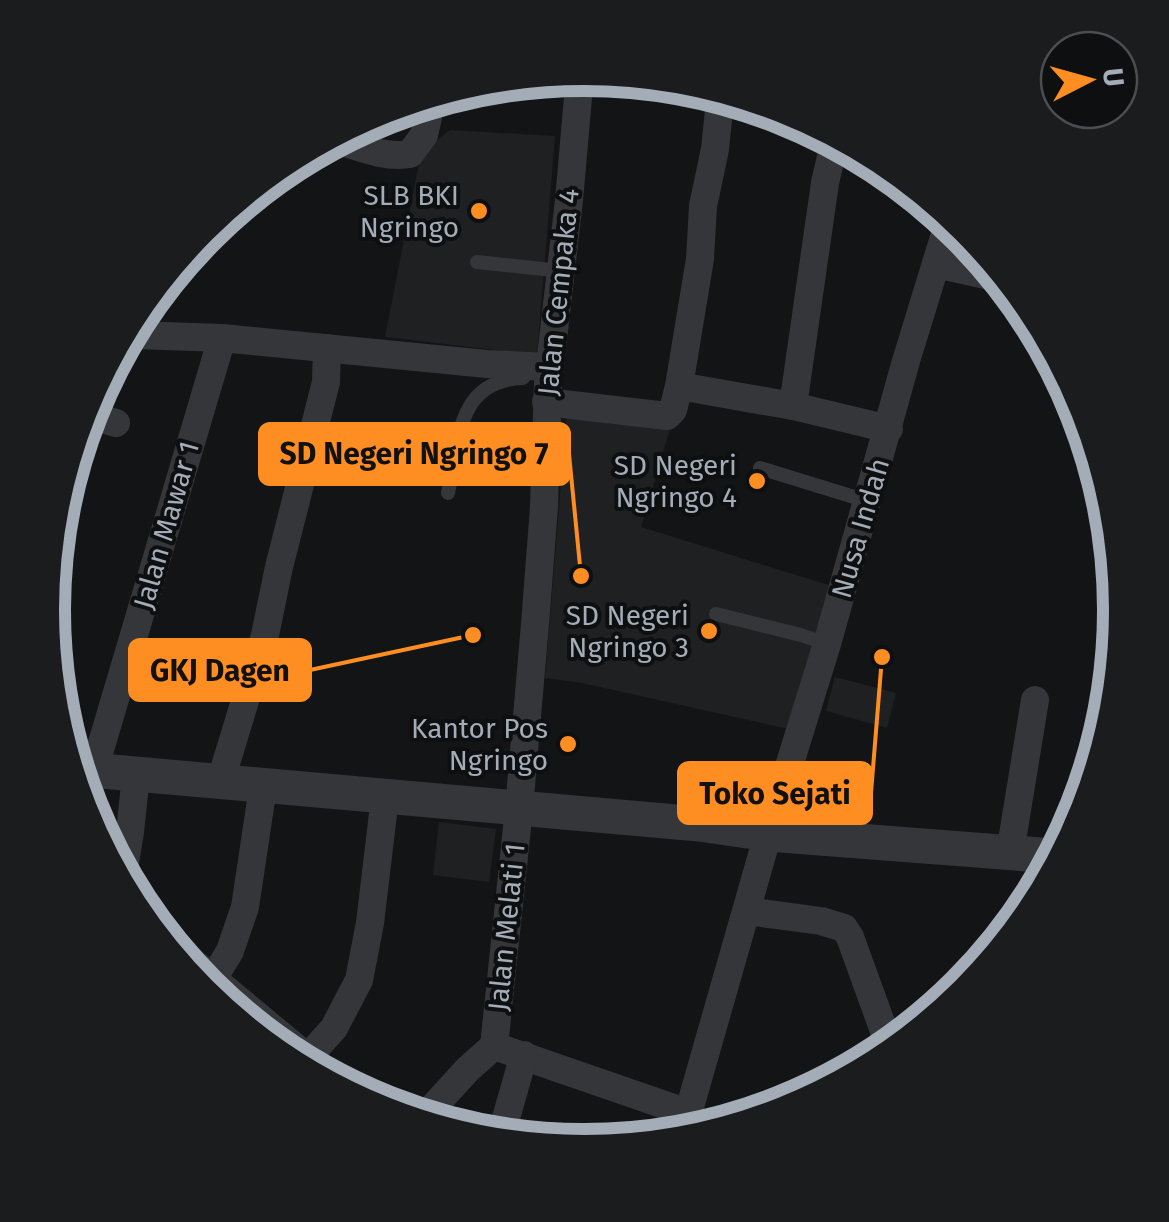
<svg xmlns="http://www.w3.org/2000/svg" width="1169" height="1222" font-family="'Fira Sans',sans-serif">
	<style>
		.built { fill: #1f2022 }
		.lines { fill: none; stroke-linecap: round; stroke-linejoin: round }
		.service { stroke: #34363a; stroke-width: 14 }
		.minor { stroke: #34363a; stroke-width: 28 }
		.tertiary { stroke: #34363a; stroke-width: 35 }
		.poi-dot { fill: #ff8e22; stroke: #0e0f10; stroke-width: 4 }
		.labels { text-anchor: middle; stroke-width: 8; stroke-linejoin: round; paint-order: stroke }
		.poi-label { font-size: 28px; fill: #a4adb7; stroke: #0e0f10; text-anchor: end }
		.street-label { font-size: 28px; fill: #a4adb7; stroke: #0e0f10 }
		.rim { fill: none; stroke: #a4adb7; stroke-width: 12 }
		.leader { fill: none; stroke: #ff8e22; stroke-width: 4 }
		.callout-dot { fill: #ff8e22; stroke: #0e0f10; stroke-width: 4 }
		.callout { fill: #ff8e22; stroke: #ff8e22; stroke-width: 4 }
		.callout-label { font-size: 30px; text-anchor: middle; font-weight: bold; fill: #111 }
	</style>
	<rect width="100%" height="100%" fill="#131415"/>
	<g class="built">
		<path d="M450,130L555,136L537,355L385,337L421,153Z"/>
		<path d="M567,411L672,422L641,527L832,586L793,730L582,683L545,678Z"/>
		<path d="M835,677L896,693L887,728L826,711Z"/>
		<path d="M439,822L496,829L489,882L433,875Z"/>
	</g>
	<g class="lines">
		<g class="service">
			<path d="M477,262L561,271"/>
			<path d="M760,468L867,501"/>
			<path d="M448,493C459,442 456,380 523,378"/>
			<path d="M716,614L801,635L827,644"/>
		</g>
		<g class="minor">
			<path d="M339,141C362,148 385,158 410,154L424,135L431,104"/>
			<path d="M936,264L995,277"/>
			<path d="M136,335L222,338L487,364L549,367"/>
			<path d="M679,386L700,259L703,206L715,149L720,101"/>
			<path d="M546,402L667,416L673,410L679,386L793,406L889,429"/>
			<path d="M793,406L825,183L834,144"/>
			<path d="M87,415L116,423"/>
			<path d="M94,770L222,338"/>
			<path d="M220,783L265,635L279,567L326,382L327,348"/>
			<path d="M1010,853L1035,700"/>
			<path d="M124,869L130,832L136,775"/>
			<path d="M747,911L821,921L844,928L850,937L888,1042"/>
			<path d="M177,949L324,1071"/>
			<path d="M213,979L230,951L245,907L263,787"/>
			<path d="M494,1046L519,809L535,624L544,507L548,383L569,200L580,75"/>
			<path d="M494,1046L688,1113"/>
			<path d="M308,1057L334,1028L359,980L370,923L385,797"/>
			<path d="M425,1116L468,1069L494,1046"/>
			<path d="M684,1128L768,834L827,644L906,361L949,221"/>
			<path d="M502,1132L524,1055"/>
		</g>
		<path class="tertiary" d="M79,769L699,824L768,834L1054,856"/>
	</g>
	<g class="poi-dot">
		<circle cx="479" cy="211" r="10"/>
		<circle cx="757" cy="481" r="10"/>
		<circle cx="709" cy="631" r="10"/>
		<circle cx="568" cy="744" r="10"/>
	</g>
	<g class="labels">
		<g class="poi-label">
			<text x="459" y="205">SLB BKI<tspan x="459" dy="32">Ngringo</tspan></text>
			<text x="737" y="475">SD Negeri<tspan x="737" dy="32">Ngringo 4</tspan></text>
			<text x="689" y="625">SD Negeri<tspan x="689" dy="32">Ngringo 3</tspan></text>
			<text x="548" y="738">Kantor Pos<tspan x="548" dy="32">Ngringo</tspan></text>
		</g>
		<g class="street-label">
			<text transform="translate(558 292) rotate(-84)" y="10">Jalan Cempaka 4</text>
			<text transform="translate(166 525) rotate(-74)" y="10">Jalan Mawar 1</text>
			<text transform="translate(860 528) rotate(-74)" y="10">Nusa Indah</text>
			<text transform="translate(506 927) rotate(-84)" y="10">Jalan Melati 1</text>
		</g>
	</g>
	<path d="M0 0H1169V1222H0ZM65 610a519 519 0 1 1 1038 0a519 519 0 1 1-1038 0Z" fill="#1a1c1d" fill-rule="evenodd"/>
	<path class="rim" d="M65 610a519 519 0 1 1 1038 0a519 519 0 1 1-1038 0Z"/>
	<path class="leader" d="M581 576L569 454M473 635L310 670M882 657L871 793"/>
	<g class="callout-dot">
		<circle cx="581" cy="576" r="10"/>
		<circle cx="473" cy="635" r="10"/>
		<circle cx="882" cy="657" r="10"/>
	</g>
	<g class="callout">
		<rect x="260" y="424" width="309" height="60" rx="10"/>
		<rect x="130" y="640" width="180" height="60" rx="10"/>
		<rect x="679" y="763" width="192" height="60" rx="10"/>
	</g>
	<g class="callout-label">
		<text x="414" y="464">SD Negeri Ngringo 7</text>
		<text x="220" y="681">GKJ Dagen</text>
		<text x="775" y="804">Toko Sejati</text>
	</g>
	<g transform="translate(1089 80) rotate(84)"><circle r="48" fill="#0e0f10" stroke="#4a4e53" stroke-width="2.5"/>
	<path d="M0-8L18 38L0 25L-18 38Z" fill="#ff8e22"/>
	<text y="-15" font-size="28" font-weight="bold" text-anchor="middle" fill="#a4adb7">U</text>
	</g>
</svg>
